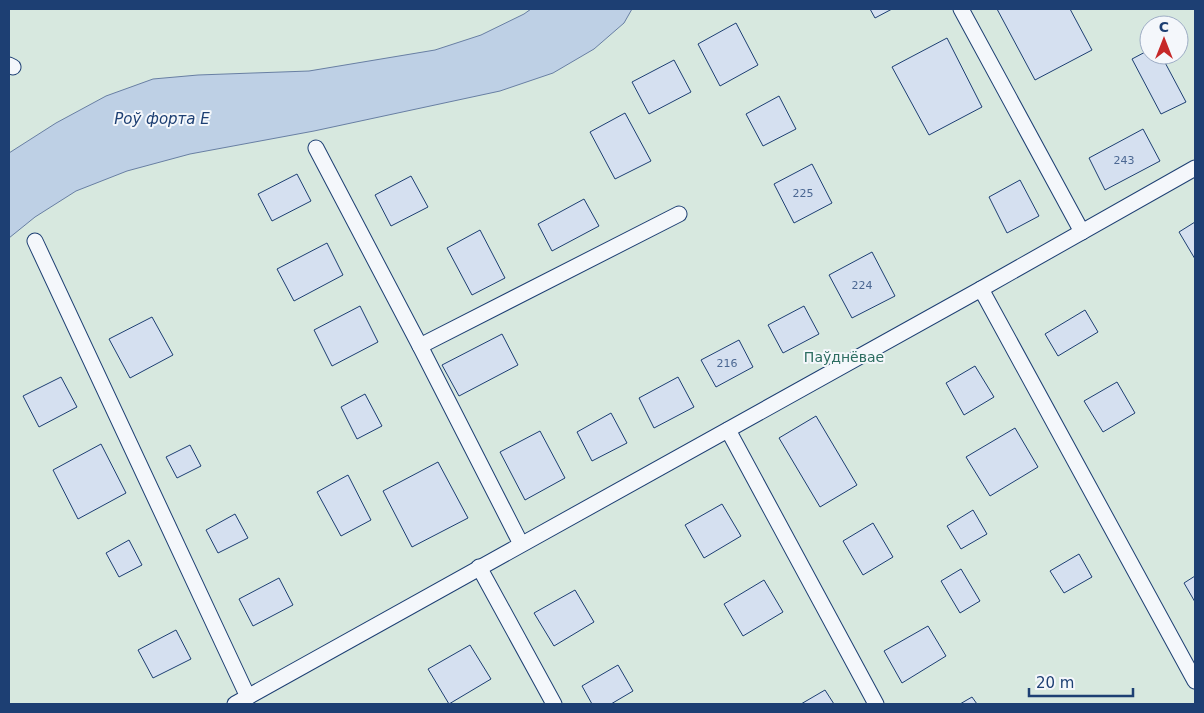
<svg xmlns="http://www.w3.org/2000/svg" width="1204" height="713" font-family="'DejaVu Sans',sans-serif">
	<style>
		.green { fill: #d7e8df; stroke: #687fa3; fill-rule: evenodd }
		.water { fill: #bed0e5; stroke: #687fa3 }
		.building { fill: #d5e0f0; stroke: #1d3f73 }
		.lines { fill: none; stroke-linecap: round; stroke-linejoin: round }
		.service-casing { stroke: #1d3f73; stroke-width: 17 }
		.service { stroke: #f4f7fb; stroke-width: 15 }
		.labels { text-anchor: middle; stroke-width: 4; stroke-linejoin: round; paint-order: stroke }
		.number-label { font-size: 11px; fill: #4b6792 }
		.park-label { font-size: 14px; fill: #2c6c60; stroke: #f4f7fb }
		.water-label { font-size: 15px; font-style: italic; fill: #1d3f73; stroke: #f4f7fb }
	</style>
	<rect width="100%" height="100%" fill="#f4f7fb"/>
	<path class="green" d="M9,9H1195V704H9ZM1149,25H1179V55H1149Z"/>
	<path class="water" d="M531,9H632L624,23L594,49L553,73L500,91L314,131L190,154L127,171L76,191L35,217L9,238V153L56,123L106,96L153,79L198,75L309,71L435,50L481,35L524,14Z"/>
	<g class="building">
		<path d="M870,9H892L875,18Z"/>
		<path d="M997,9H1070L1092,50L1035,80Z"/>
		<path d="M736,23L758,65L720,86L698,44Z"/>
		<path d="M947,38L982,107L929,135L892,67Z"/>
		<path d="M1149,50V55H1161L1186,102L1161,114L1132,59Z"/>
		<path d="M674,60L691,92L649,114L632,82Z"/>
		<path d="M779,96L796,129L763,146L746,114Z"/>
		<path d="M625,113L651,161L615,179L590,132Z"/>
		<path d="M1143,129L1160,161L1105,190L1089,158Z"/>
		<path d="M812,164L832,203L794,223L774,184Z"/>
		<path d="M297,174L311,201L272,221L258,194Z"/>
		<path d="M411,176L428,207L391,226L375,195Z"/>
		<path d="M1020,180L1039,216L1007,233L989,197Z"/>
		<path d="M584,199L599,226L552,251L538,224Z"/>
		<path d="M1195,222V259L1179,232Z"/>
		<path d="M480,230L505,278L472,295L447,248Z"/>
		<path d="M327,243L343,275L294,301L277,269Z"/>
		<path d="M872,252L895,296L852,318L829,275Z"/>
		<path d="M360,306L378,342L332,366L314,330Z"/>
		<path d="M804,306L819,334L783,353L768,325Z"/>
		<path d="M1085,310L1098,332L1058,356L1045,334Z"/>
		<path d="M152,317L173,355L130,378L109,339Z"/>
		<path d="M502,334L518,365L459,396L442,365Z"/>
		<path d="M739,340L753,367L716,387L701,360Z"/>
		<path d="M975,366L994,397L964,415L946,383Z"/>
		<path d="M61,377L77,407L39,427L23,396Z"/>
		<path d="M678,377L694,407L654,428L639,398Z"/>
		<path d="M1117,382L1135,413L1103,432L1084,401Z"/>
		<path d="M365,394L382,426L357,439L341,407Z"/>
		<path d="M611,413L627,443L592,461L577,432Z"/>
		<path d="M816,416L857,485L820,507L779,438Z"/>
		<path d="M1015,428L1038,467L990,496L966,457Z"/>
		<path d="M540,431L565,478L525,500L500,452Z"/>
		<path d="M101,444L126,493L78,519L53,470Z"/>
		<path d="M190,445L201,466L177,478L166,457Z"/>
		<path d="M438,462L468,518L412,547L383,491Z"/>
		<path d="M348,475L371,520L341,536L317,492Z"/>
		<path d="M722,504L741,536L704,558L685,525Z"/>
		<path d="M973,510L987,534L961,549L947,526Z"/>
		<path d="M235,514L248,538L218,553L206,530Z"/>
		<path d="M873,523L893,557L863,575L843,541Z"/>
		<path d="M129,540L142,565L119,577L106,553Z"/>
		<path d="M1079,554L1092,577L1064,593L1050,571Z"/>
		<path d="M961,569L980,601L960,613L941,581Z"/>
		<path d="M1195,576V602L1184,583Z"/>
		<path d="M279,578L293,605L253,626L239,599Z"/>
		<path d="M764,580L783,612L743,636L724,604Z"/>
		<path d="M575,590L594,622L554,646L534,613Z"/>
		<path d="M928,626L946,656L902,683L884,651Z"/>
		<path d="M176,630L191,659L153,678L138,650Z"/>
		<path d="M470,645L491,679L449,704L428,669Z"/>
		<path d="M618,665L633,691L611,704H592L582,686Z"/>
		<path d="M825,690L834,704H801Z"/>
		<path d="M972,697L977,704H960Z"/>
	</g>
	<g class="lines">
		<defs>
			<g id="service">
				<path d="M961,9L1082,232"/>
				<path d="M9,65L13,67"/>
				<path d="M316,148L420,346L521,544"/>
				<path d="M35,241L248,697"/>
				<path d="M981,289L1195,681"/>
				<path d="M420,346L679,214"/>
				<path d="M728,430L876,704"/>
				<path d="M479,567L554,704"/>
				<path d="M235,704L981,289L1195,168"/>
			</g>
		</defs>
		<use href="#service" class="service-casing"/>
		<use href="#service" class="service"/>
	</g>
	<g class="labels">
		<g class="number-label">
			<text x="1124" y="164">243</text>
			<text x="803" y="197">225</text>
			<text x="862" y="289">224</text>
			<text x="727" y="367">216</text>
		</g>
		<g class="park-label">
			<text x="844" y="362">Паўднёвае</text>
		</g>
		<g class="water-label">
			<text x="162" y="124">Роў форта Е</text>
		</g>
	</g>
	<rect width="1204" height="713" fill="none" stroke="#1d3f73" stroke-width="20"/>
	<g transform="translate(1164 40)"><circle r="24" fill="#f4f7fb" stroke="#9eadc5"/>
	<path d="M0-4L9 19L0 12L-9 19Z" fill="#c62828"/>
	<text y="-8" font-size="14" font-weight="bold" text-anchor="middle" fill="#1d3f73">С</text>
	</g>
	<path d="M1029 688v8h104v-8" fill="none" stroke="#1d3f73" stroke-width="2.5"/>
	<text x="1036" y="688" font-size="15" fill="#1d3f73" stroke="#f4f7fb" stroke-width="4" paint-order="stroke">20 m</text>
</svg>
